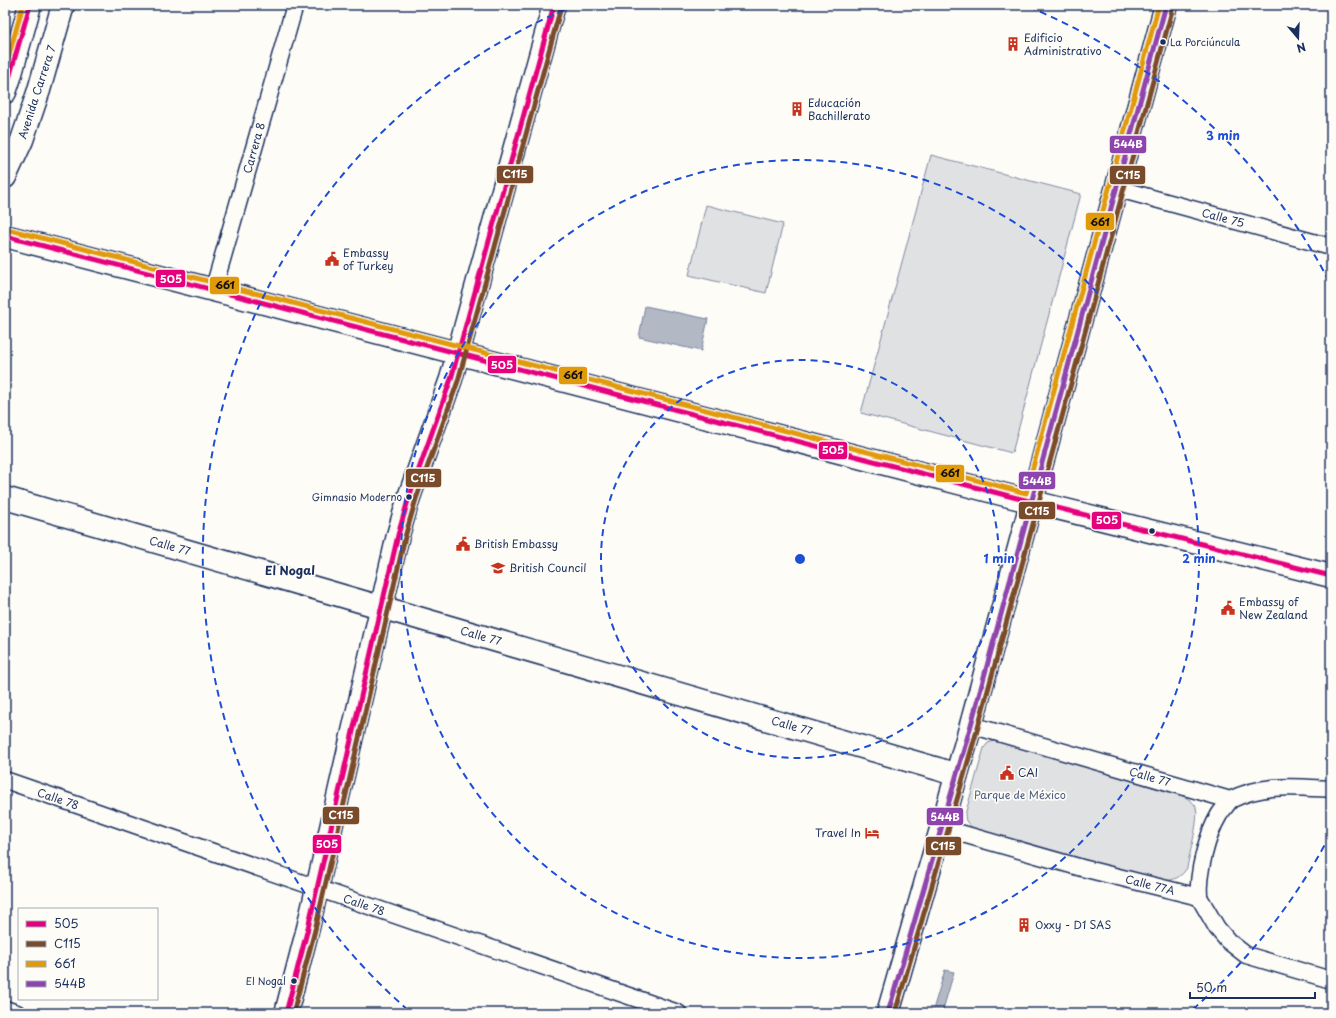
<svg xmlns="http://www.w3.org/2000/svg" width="1336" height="1018" font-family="'Playpen Sans',sans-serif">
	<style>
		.green { fill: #e0e1e3; stroke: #7e88a0 }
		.water { fill: #b3b8c5; stroke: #76819c }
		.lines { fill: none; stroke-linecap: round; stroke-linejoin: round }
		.street-casing { stroke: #1b2f5e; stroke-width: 19 }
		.secondary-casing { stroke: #1b2f5e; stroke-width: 25 }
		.primary-casing { stroke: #1b2f5e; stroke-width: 25 }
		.street { stroke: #fdfcf7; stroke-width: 16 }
		.secondary { stroke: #fdfcf7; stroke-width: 22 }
		.primary { stroke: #fdfcf7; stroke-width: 22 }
		.bus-1-casing { stroke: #fdfcf7; stroke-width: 8 }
		.bus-2-casing { stroke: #fdfcf7; stroke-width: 8 }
		.bus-3-casing { stroke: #fdfcf7; stroke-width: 8 }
		.bus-4-casing { stroke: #fdfcf7; stroke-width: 8 }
		.bus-1 { stroke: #e5007d; stroke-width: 5 }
		.bus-2 { stroke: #7a4b2a; stroke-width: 5 }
		.bus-3 { stroke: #e19a09; stroke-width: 5 }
		.bus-4 { stroke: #8e44ad; stroke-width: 5 }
		.ring { fill: none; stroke: #1d4ed8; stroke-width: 2; stroke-dasharray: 7 5 }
		.bus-dot { fill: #1b2f5e; stroke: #fdfcf7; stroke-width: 1.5 }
		.labels { text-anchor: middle; stroke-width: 3.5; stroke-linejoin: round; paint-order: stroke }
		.bus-label { font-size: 10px; fill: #1b2f5e; stroke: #fdfcf7; text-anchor: end }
		.poi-label { font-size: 11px; fill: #1b2f5e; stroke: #fdfcf7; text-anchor: start }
		.street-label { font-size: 11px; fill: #1b2f5e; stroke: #fdfcf7 }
		.park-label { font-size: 11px; fill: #4c5c7f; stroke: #fdfcf7 }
		.neighbourhood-label { font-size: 12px; font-weight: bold; fill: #1b2f5e; stroke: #fdfcf7 }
		.centre { fill: #1d4ed8; stroke: #fdfcf7; stroke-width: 2 }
		.ring-label { font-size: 12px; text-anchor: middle; font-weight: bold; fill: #1d4ed8; stroke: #fdfcf7; stroke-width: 3.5; stroke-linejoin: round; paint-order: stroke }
		.line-badge { stroke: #fdfcf7; stroke-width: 1.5 }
		.badge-label { font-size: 11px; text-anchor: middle; font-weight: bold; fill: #fff }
		.pale-badge-label { font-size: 11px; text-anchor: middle; font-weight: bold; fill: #111 }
	</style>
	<rect width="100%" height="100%" fill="#fdfcf7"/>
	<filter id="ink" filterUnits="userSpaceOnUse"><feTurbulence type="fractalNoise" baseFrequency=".025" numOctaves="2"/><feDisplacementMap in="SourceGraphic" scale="8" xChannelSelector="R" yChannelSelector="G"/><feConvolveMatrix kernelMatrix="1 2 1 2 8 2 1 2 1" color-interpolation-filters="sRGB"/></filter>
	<g filter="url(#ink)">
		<g class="green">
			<path d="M931,155L1081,194L1012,453L861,413Z"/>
			<path d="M706,205L783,224L766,293L689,275Z"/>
			<path d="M994,741H1001L1185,797C1189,799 1193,802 1195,805C1201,816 1189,854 1187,868C1181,877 1175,880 1164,881L974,830L966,821L965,815L984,748L988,743Z"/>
		</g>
		<g class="water">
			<path d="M645,306L708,319L701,351L639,337Z"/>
			<path d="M945,970L954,972L942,1013H932Z"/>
		</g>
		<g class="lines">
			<defs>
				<g id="street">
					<path d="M1115,188L1331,247"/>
					<path d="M213,291L295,5"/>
					<path d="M971,725L1230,800C1264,783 1295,787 1331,789"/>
					<path d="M5,780L678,1013"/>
					<path d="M942,828L1082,868L1199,897L1217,928L1228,941L1246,955L1331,980"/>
					<path d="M1199,897C1197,874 1207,835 1219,815C1222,810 1227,805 1230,800"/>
					<path d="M5,1009L17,1013"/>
				</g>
				<g id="secondary">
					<path d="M5,236L1013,497L1331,576"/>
					<path d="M5,498L938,769L956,775"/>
					<path d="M286,1013L308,928L398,535L409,497L451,379L554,5"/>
					<path d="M888,1013L971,725L1166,5"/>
				</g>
				<g id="primary">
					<path d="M5,92L10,77L30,5"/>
					<path d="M5,177L22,140L39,90L63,5"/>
				</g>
			</defs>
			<use href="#street" class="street-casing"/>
			<use href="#secondary" class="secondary-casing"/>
			<use href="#primary" class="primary-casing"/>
			<use href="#street" class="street"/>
			<use href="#secondary" class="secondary"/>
			<use href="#primary" class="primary"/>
			<defs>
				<g id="bus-1">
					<path d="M5,92L30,5"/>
					<path d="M5,236L1013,497L1331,576"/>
					<path d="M286,1013L308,928L398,535L409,497L451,379L554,5"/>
				</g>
				<g id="bus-2">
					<path d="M293,1013L315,930L405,537L416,499L458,381L561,7"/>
					<path d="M895,1013L978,727L1173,7"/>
				</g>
				<g id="bus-3">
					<path d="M5,69L23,5"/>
					<path d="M7,229L1026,493L1159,5"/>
				</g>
				<path id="bus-4" d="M888,1013L971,725L1166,5"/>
			</defs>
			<use href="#bus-1" class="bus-1-casing"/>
			<use href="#bus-2" class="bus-2-casing"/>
			<use href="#bus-3" class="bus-3-casing"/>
			<use href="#bus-4" class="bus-4-casing"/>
			<use href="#bus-1" class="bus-1"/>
			<use href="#bus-2" class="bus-2"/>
			<use href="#bus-3" class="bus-3"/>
			<use href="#bus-4" class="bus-4"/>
		</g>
	</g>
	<g class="ring">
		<circle cx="800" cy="559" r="199"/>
		<circle cx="800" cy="559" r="399"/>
		<path d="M1330 835A598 598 0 0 1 1192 1010M408 1010A598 598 0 0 1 571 7M1029 7A598 598 0 0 1 1330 283"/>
	</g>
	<defs>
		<symbol id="building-bare" viewBox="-9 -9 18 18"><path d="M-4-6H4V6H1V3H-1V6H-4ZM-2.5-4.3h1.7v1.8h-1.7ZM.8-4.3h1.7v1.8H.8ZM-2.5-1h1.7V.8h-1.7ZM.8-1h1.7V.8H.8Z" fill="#c8321e" stroke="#fdfcf7" stroke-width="2.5" paint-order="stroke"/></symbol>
		<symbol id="civic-bare" viewBox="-9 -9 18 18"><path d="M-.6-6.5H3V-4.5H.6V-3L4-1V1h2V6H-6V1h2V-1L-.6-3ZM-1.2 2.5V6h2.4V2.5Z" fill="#c8321e" stroke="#fdfcf7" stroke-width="2.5" paint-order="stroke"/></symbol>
		<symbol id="school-bare" viewBox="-9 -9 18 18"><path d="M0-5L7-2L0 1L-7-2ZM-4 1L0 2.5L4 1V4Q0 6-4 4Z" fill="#c8321e" stroke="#fdfcf7" stroke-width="2.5" paint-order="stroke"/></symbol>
		<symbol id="hotel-bare" viewBox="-9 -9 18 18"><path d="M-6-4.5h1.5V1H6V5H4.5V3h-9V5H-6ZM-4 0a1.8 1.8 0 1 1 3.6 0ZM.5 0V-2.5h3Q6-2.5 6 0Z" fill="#c8321e" stroke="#fdfcf7" stroke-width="2.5" paint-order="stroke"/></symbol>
	</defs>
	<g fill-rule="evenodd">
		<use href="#building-bare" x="1003" y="34" width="20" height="20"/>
		<use href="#building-bare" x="787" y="99" width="20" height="20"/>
		<use href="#civic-bare" x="322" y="249" width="20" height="20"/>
		<use href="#civic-bare" x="453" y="534" width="20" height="20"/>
		<use href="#school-bare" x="488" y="558" width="20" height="20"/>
		<use href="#civic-bare" x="1218" y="598" width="20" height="20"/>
		<use href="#civic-bare" x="997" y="763" width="20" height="20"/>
		<use href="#hotel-bare" x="862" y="823" width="20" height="20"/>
		<use href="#building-bare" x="1014" y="915" width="20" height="20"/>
	</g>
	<g class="bus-dot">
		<circle cx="1163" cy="42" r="3.5"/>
		<circle cx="409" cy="497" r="3.5"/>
		<circle cx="1152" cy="531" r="3.5"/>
		<circle cx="294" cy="981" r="3.5"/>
	</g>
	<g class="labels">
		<g class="bus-label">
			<text x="1170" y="46" text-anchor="start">La Porciúncula</text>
			<text x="402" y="501">Gimnasio Moderno</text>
			<text x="286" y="985">El Nogal</text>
		</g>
		<g class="poi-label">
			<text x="1024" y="42">Edificio<tspan x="1024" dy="13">Administrativo</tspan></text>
			<text x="808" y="107">Educación<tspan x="808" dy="13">Bachillerato</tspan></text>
			<text x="343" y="257">Embassy<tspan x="343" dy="13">of Turkey</tspan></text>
			<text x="474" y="548">British Embassy</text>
			<text x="509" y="572">British Council</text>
			<text x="1239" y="606">Embassy of<tspan x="1239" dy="13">New Zealand</tspan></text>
			<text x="1018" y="777">CAI</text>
			<text x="861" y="837" text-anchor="end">Travel In</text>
			<text x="1035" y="929">Oxxy - D1 SAS</text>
		</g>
		<g class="street-label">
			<text transform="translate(37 92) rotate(-72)" y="4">Avenida Carrera 7</text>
			<text transform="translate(254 148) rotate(-74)" y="4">Carrera 8</text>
			<text transform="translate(1223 218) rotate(15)" y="4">Calle 75</text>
			<text transform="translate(170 546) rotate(16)" y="4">Calle 77</text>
			<text transform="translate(481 636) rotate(16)" y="4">Calle 77</text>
			<text transform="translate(792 726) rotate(16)" y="4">Calle 77</text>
			<text transform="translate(1150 777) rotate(16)" y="4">Calle 77</text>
			<text transform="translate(58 799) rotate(19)" y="4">Calle 78</text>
			<text transform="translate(1150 885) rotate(14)" y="4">Calle 77A</text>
			<text transform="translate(364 905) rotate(19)" y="4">Calle 78</text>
		</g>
		<g class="park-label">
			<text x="1020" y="799">Parque de México</text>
		</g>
		<g class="neighbourhood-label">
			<text x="290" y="575">El Nogal</text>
		</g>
	</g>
	<circle cx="800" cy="559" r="6" class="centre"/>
	<g class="ring-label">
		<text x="1223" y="140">3 min</text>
		<text x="999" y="563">1 min</text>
		<text x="1199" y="563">2 min</text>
	</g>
	<g class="line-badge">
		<rect x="1109" y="135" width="38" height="19" rx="4" fill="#8e44ad"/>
		<rect x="496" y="165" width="38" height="19" rx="4" fill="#7a4b2a"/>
		<rect x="1109" y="165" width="37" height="20" rx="4" fill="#7a4b2a"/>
		<rect x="1085" y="212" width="30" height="19" rx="4" fill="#e19a09"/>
		<rect x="155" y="269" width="31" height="19" rx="4" fill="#e5007d"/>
		<rect x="209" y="276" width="31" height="19" rx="4" fill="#e19a09"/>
		<rect x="487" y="355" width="30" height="19" rx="4" fill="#e5007d"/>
		<rect x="558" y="366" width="30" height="19" rx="4" fill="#e19a09"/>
		<rect x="818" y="441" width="30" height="19" rx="4" fill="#e5007d"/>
		<rect x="935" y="464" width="30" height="19" rx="4" fill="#e19a09"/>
		<rect x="405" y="468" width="37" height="20" rx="4" fill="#7a4b2a"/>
		<rect x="1018" y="471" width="38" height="19" rx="4" fill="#8e44ad"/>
		<rect x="1018" y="501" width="38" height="19" rx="4" fill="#7a4b2a"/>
		<rect x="1091" y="511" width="31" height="19" rx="4" fill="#e5007d"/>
		<rect x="322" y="806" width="38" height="19" rx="4" fill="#7a4b2a"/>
		<rect x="926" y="807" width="38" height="19" rx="4" fill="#8e44ad"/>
		<rect x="312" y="834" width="30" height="20" rx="4" fill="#e5007d"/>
		<rect x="925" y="836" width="37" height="20" rx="4" fill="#7a4b2a"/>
	</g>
	<g class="badge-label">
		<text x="1128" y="148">544B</text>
		<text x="515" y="178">C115</text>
		<text x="1128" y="179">C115</text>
		<text x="171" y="283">505</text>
		<text x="502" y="369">505</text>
		<text x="833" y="454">505</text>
		<text x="423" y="482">C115</text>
		<text x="1037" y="485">544B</text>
		<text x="1037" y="515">C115</text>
		<text x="1107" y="524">505</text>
		<text x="341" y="819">C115</text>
		<text x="945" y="821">544B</text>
		<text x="327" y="848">505</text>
		<text x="943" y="850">C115</text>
	</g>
	<g class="pale-badge-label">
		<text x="1100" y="226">661</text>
		<text x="225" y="289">661</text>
		<text x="573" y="379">661</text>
		<text x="950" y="477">661</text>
	</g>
	<rect width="1336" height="1018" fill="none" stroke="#fdfcf7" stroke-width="20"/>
	<rect x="10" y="10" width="1316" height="998" fill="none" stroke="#1b2f5e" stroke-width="1.5" filter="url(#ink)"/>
	<rect x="18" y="908" width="140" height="92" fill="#fdfcf7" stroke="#a3aaba"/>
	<rect x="26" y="921" width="20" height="6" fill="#e5007d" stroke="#a3aaba"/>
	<text x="54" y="928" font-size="12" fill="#1b2f5e">505</text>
	<rect x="26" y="941" width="20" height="6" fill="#7a4b2a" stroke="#a3aaba"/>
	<text x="54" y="948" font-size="12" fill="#1b2f5e">C115</text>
	<rect x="26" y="961" width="20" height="6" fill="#e19a09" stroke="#a3aaba"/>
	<text x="54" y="968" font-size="12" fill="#1b2f5e">661</text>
	<rect x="26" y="981" width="20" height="6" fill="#8e44ad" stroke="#a3aaba"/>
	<text x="54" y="988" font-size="12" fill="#1b2f5e">544B</text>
	<g transform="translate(1298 38) rotate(161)" stroke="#fdfcf7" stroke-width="3" paint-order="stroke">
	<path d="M0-3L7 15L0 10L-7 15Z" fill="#1b2f5e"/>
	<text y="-6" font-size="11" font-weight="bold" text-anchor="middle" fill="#1b2f5e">N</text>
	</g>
	<path d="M1190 992v6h125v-6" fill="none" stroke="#1b2f5e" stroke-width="2"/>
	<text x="1196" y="992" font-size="12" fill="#1b2f5e" stroke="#fdfcf7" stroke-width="3" paint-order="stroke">50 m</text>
</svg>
